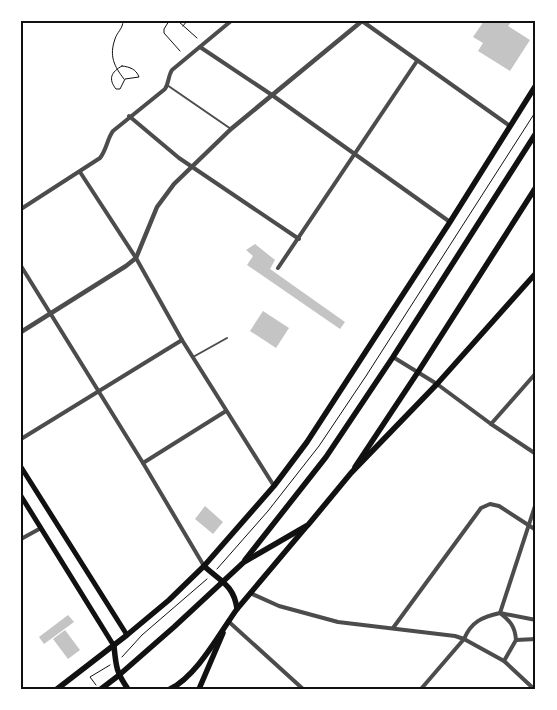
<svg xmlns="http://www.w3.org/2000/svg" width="557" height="710" font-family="Rubik,sans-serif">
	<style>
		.building { fill: #c4c4c4 }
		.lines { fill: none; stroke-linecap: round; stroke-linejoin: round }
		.path { stroke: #111; stroke-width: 1 }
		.service { stroke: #4c4c4c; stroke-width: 2 }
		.minor { stroke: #4c4c4c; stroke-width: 4 }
		.tertiary { stroke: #4c4c4c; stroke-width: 4.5 }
		.secondary { stroke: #111; stroke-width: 5 }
		.primary { stroke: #111; stroke-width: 5.5 }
		.trunk { stroke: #111; stroke-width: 5.5 }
		.neatline { fill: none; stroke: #111; stroke-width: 2 }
	</style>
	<rect width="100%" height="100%" fill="#fff"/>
	<g class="building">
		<path d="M484,21H512L508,26L530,40L510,71L478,51L483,43L473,37Z"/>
		<path d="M255,244L275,260L270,269L345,322L340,329L247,265L253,256L246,250Z"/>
		<path d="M263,311L289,328L276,348L250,331Z"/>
		<path d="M205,506L223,522L213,534L195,519Z"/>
		<path d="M68,615L74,622L44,644L39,637Z"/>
		<path d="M65,630L80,650L68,659L53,639Z"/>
	</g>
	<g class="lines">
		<g class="path">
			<path d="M123,21C123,29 117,32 115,39C109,56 114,66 124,79"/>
			<path d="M169,21L164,29V33L180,51"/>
			<path d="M178,21L197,38"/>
			<path d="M183,26L187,21"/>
			<path d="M122,66C130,67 136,69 139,77L125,79L120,89H116C108,79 111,72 122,66Z"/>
			<path d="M217,569L268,511L319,446L366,376L536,111"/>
			<path d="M122,657L142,635L207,579"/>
			<path d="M96,685L90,677L110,665"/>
		</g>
		<g class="service">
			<path d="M167,85L231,129"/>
			<path d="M193,357L227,338"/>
		</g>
		<g class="minor">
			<path d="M362,21L510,126"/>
			<path d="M200,47L272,95L450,222"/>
			<path d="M129,116L179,158L299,239"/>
			<path d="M80,172L136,258L182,340L274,486"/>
			<path d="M21,209L100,158C107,149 107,139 113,131L165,89C169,83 168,76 172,70L231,21"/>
			<path d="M21,266L143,463L204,566"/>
			<path d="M278,268L417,61"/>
			<path d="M393,357L437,384L491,424L536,454"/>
			<path d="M491,424L536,373"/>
			<path d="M21,439L182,340"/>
			<path d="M143,463L226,411"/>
			<path d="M536,503L500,613L536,620"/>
			<path d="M21,539L41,528"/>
			<path d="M250,593L279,606L338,622L455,636L464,639L504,661L534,689"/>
			<path d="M228,621L303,689"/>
			<path d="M393,628L481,508L490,504L499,506L536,530"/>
			<path d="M504,661L516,640L536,639"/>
			<path d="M421,689L464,639C471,622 482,617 500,613C510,621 515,626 516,640"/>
		</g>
		<path class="tertiary" d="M21,332L126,266L136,258L157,207L174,184L231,129L362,21"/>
		<g class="secondary">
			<path d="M21,467L127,635"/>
			<path d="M21,496L114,646"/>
		</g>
		<g class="primary">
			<path d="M355,467L418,372L536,187"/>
			<path d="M245,560L326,457L393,357L536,133"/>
			<path d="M237,609L306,527"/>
			<path d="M199,689L223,633"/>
		</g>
		<g class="trunk">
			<path d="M114,646C116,666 116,672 128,689"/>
			<path d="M57,689L127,635L169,600L204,566L274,486L307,442L450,222L536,85"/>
			<path d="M101,689L118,676L174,627L244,562L308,525L351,473L437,384L536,273"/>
			<path d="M170,689C197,676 219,634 237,609C234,585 220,581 204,566"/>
		</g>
	</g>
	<rect width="557" height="710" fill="none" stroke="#ffffff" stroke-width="45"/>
	<rect x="22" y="22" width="512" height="666" class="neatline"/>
</svg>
